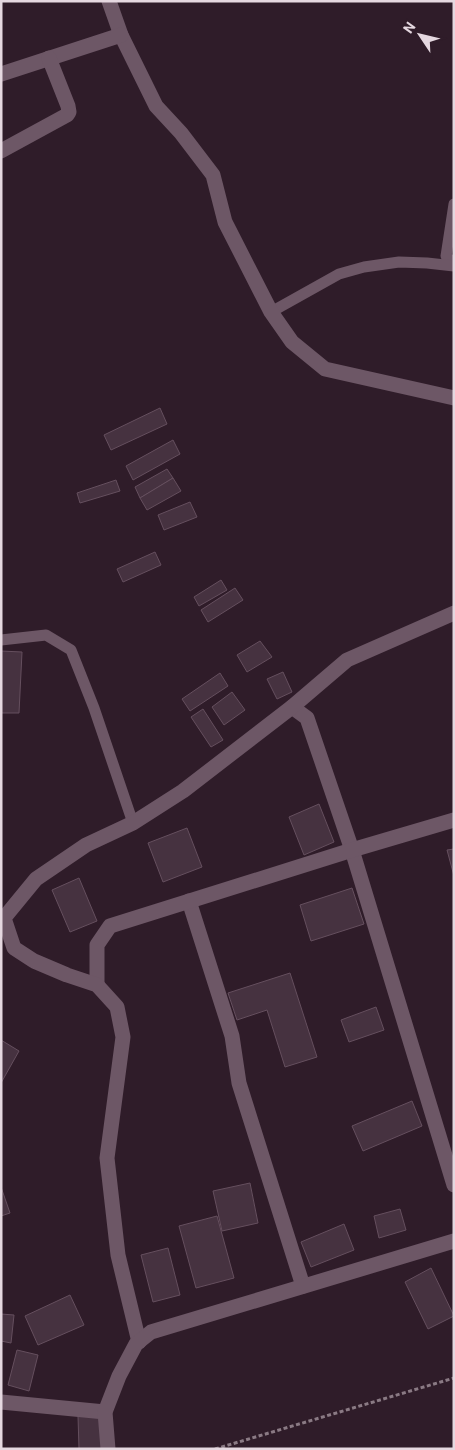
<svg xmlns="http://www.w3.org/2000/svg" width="455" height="1450" font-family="Roboto,sans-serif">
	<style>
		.building { fill: #463240; stroke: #654f5e }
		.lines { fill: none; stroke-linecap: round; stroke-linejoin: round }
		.path { stroke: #8a7a84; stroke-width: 3; stroke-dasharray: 4 2.5; stroke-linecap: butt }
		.lane { stroke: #6d5766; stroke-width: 11 }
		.street { stroke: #6d5766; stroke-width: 15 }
	</style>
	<rect width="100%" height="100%" fill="#2f1c29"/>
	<g class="building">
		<path d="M160,408L167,424L111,450L104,435Z"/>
		<path d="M173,440L180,454L133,480L126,466Z"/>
		<path d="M167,469L173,478L140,498L135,487Z"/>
		<path d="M173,478L181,491L147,510L140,498Z"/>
		<path d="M116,480L120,491L80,503L77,493Z"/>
		<path d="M190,502L197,517L164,530L158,515Z"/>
		<path d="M155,552L161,565L123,582L117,569Z"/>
		<path d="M221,580L227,590L199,606L194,597Z"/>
		<path d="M235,588L243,600L208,622L201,610Z"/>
		<path d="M260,641L272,657L247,672L237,655Z"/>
		<path d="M1,651L22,652L19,713H1Z"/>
		<path d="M283,672L292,692L277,699L267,679Z"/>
		<path d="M220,673L228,686L190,711L182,699Z"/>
		<path d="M232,692L245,710L224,725L212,707Z"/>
		<path d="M203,709L223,740L211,747L191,717Z"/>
		<path d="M319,804L334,842L304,855L289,817Z"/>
		<path d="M187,828L202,867L163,882L148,843Z"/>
		<path d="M454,849V876L447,850Z"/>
		<path d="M79,878L97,921L70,932L52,890Z"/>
		<path d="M352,888L364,924L311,941L300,905Z"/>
		<path d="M290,973L317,1057L285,1067L267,1010L237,1020L228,993Z"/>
		<path d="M376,1007L384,1030L349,1042L341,1020Z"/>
		<path d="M1,1040L19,1051L1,1083Z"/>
		<path d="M412,1101L422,1126L363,1151L352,1126Z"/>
		<path d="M250,1183L258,1223L222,1231L213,1191Z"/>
		<path d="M1,1187L10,1213L1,1216Z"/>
		<path d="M400,1209L406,1230L379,1238L374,1216Z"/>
		<path d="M217,1216L234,1278L196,1288L179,1226Z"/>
		<path d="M344,1224L354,1250L311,1267L301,1242Z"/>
		<path d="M168,1248L180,1295L153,1302L141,1255Z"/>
		<path d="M431,1268L454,1316L428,1329L405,1282Z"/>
		<path d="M70,1295L84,1325L38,1345L25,1316Z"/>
		<path d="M1,1314L14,1315L11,1343L1,1341Z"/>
		<path d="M17,1350L38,1355L29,1391L8,1385Z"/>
		<path d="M78,1416H102L103,1449H79Z"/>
	</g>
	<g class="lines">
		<path class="path" d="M215,1449L454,1378"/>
		<g class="lane">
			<path d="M454,204L446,256L454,264"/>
			<path d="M271,312L339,274L364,267L399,262L427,263L454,266"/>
			<path d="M1,640L46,635L71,650L94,708L133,823"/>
		</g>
		<g class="street">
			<path d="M109,1L121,35L156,106L181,133L213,175L225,222L271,312L292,342L325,369L454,398"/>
			<path d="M1,74L121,35"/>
			<path d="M1,151L67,115L69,112L68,106L49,58"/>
			<path d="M292,707L307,718L352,850L454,1185"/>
			<path d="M189,901L232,1036L239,1083L303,1286"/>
			<path d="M97,985V945L110,926L352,850L454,820"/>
			<path d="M139,1342L118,1255L107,1158L123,1037L117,1007L97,985L67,975L34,961L14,948L4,918L36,879L86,845L133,823L183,791L292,707L347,660L454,613"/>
			<path d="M1,1402L105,1412"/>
			<path d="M108,1449L105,1412L119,1376L136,1344L151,1332L454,1241"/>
		</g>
	</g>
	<rect width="455" height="1450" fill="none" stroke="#e5d8e0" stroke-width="5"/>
	<g transform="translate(420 35) rotate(305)" stroke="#2f1c29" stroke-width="4" paint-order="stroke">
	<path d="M0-4L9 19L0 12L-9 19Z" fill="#e5d8e0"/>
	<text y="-8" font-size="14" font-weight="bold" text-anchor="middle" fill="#e5d8e0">N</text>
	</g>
</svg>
